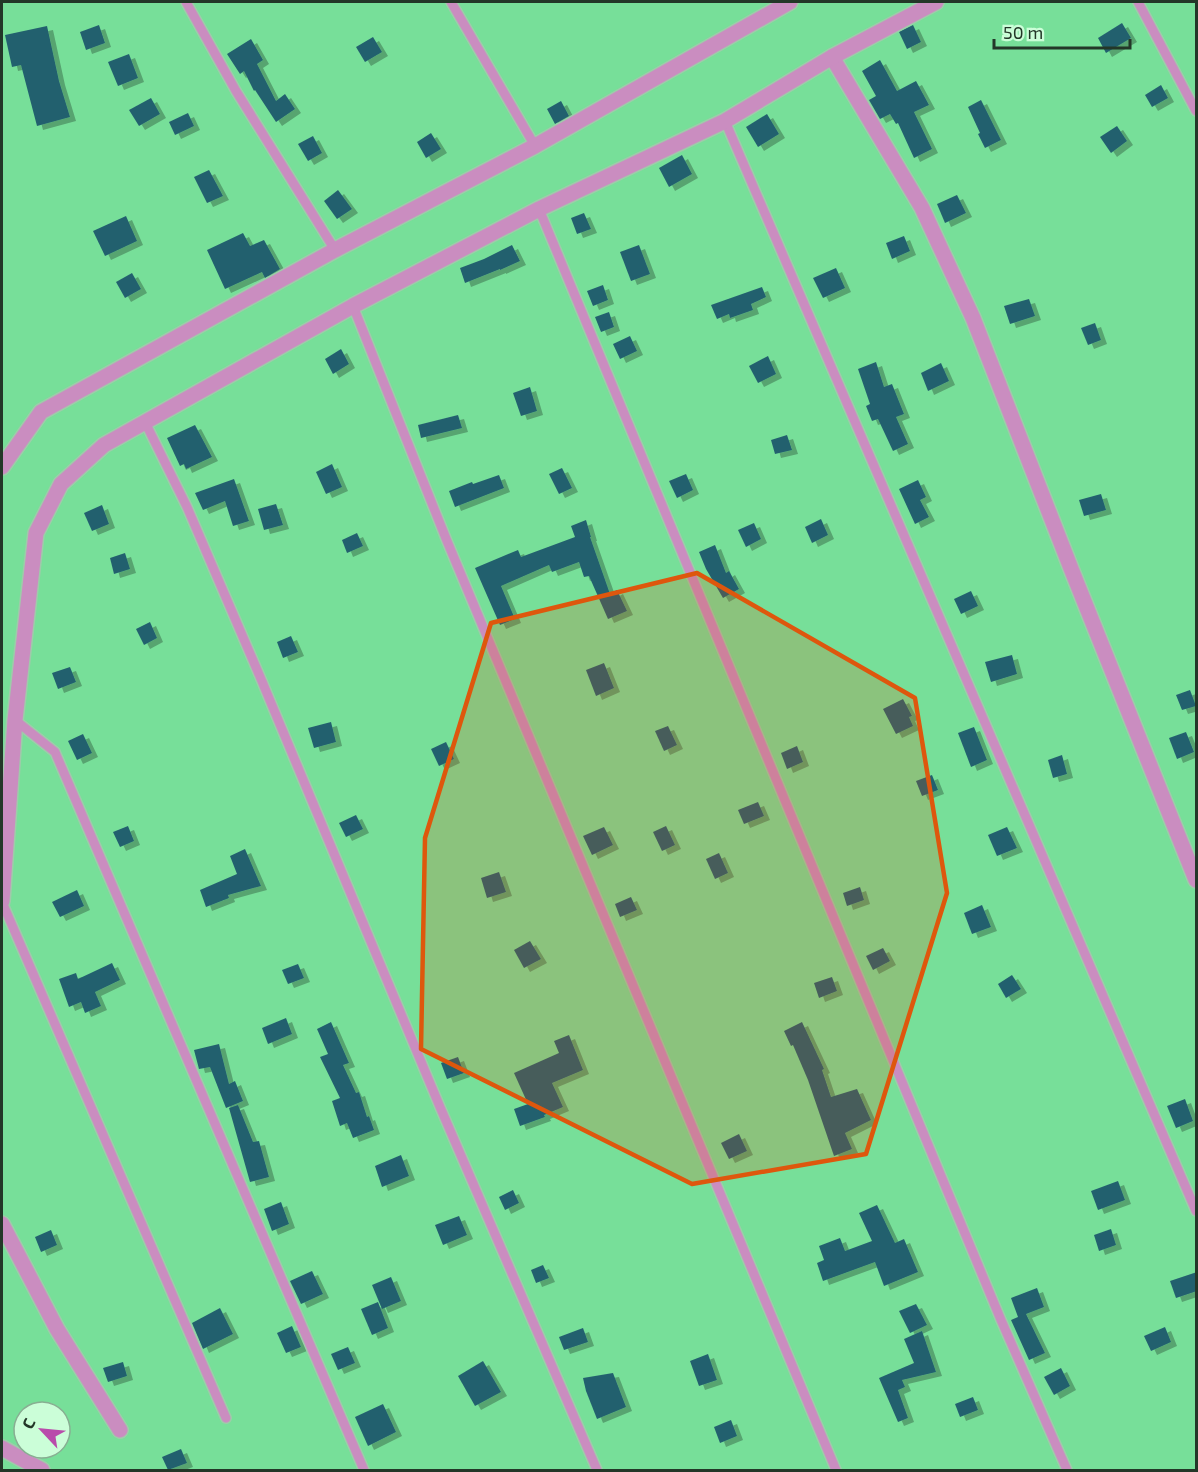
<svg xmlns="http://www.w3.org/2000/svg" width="1198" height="1472" font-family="'Exo 2',sans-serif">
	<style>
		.green { fill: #77df99; fill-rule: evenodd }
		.building { fill: #23616e; filter: url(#shadow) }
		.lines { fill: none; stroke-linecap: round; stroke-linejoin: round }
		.lane-casing { stroke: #9fcbaa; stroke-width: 12 }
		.street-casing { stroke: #9fcbaa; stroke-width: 18 }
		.lane { stroke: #ca8dc0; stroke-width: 9 }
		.street { stroke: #ca8dc0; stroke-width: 15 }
		.marked { fill: #de570d; fill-opacity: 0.2; stroke: #de570d; stroke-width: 4.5; stroke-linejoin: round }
	</style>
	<defs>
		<filter id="shadow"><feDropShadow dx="6" dy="4" stdDeviation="0" flood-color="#0004"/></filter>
	</defs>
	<rect width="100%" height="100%" fill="#bef0cb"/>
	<path class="green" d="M2,2H1196V1470H2ZM24,1412H60V1448H24Z"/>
	<g class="building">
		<path d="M1122,23L1131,38L1106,53L1098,38Z"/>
		<path d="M99,25L105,43L86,50L80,32Z"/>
		<path d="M913,25L921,42L907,49L899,32Z"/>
		<path d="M47,26L59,81L70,117L37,126L21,65L12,67L5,35Z"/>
		<path d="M373,37L382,52L365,62L356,47Z"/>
		<path d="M251,39L263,60L257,64L276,101L285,94L295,109L276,122L255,90L254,91L244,71L240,74L227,54Z"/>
		<path d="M129,54L138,78L118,86L108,62Z"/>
		<path d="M880,60L897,91L916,81L929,105L914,112L932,149L914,158L898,123L896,124L890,114L880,119L869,100L876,96L862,71Z"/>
		<path d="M1161,85L1168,98L1152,107L1145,95Z"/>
		<path d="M151,98L160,114L139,126L129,110Z"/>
		<path d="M981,100L1001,140L985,148L978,134L980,133L968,107Z"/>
		<path d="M561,101L569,116L555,124L547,109Z"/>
		<path d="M188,113L194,126L175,135L169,122Z"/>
		<path d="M767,114L779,134L758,147L746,127Z"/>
		<path d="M1117,126L1127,141L1111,153L1100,137Z"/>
		<path d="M431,133L441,149L426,158L417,142Z"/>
		<path d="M313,136L322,153L308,161L298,144Z"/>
		<path d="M682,155L692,174L669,187L659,168Z"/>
		<path d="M209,170L223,196L207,203L194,177Z"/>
		<path d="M338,190L352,209L337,219L324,201Z"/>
		<path d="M957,195L966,213L945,223L937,204Z"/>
		<path d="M584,213L591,229L577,234L571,218Z"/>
		<path d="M126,216L137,241L105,256L93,231Z"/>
		<path d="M243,233L250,246L264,240L280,269L265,278L262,272L225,289L207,250Z"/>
		<path d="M904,236L910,251L892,259L886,243Z"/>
		<path d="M512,245L520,261L500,270V269L465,283L460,268L484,259Z"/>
		<path d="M639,245L650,274L631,281L620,252Z"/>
		<path d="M836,268L845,288L823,298L813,278Z"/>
		<path d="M132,273L141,289L125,298L116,282Z"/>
		<path d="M603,285L608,300L593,306L587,291Z"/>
		<path d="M762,287L766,297L751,304L753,310L730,318L729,314L717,319L711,305Z"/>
		<path d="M1029,299L1035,316L1010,324L1004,306Z"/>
		<path d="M609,312L614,327L601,332L595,317Z"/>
		<path d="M1095,323L1101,340L1088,345L1081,328Z"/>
		<path d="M630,336L637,351L620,359L613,344Z"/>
		<path d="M341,349L349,364L333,374L325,359Z"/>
		<path d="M768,356L776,374L758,383L749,366Z"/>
		<path d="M876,362L884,387L892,384L904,414L896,417L908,444L893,451L878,419L872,421L866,406L870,404L858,369Z"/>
		<path d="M941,363L949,381L928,391L921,373Z"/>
		<path d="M530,387L537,411L521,416L513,393Z"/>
		<path d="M458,415L462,428L421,438L418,425Z"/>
		<path d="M195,425L212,457L186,469L184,464L180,466L167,438Z"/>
		<path d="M787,435L792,450L775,454L771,440Z"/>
		<path d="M332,464L342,487L326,494L316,472Z"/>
		<path d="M562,468L572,488L559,494L549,474Z"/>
		<path d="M686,474L693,490L677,498L669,481Z"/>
		<path d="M499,475L504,488L455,507L449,491L472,482L473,484Z"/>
		<path d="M234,479L249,521L233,526L225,501L203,510L195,493Z"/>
		<path d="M918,480L926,497L920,500L929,517L915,524L899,489Z"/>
		<path d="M1101,494L1106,510L1084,516L1079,500Z"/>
		<path d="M276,504L283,525L264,530L258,509Z"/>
		<path d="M102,505L109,524L92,531L84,513Z"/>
		<path d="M821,519L828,535L812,543L805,527Z"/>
		<path d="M586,520L591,537H590L610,594L617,590L627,611L608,619L589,576L584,577L579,562L552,572L549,565L501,586L515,619L500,625L475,568L518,550L521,557L575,537L571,526Z"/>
		<path d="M754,523L761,539L746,547L738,530Z"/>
		<path d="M357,533L363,546L347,553L342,540Z"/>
		<path d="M715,545L726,573L729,571L739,589L723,598L706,569L699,552Z"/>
		<path d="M125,553L130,569L114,574L110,558Z"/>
		<path d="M971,591L978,606L961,614L954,599Z"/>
		<path d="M150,622L157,638L144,645L136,629Z"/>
		<path d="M291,636L298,652L283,658L277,642Z"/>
		<path d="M1012,655L1017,674L991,682L985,662Z"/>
		<path d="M604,663L614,688L596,696L586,670Z"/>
		<path d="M70,667L76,682L58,689L52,673Z"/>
		<path d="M1190,690L1196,706L1182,710L1176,695Z"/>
		<path d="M903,699L912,716L909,717L913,726L896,734L883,709Z"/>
		<path d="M331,722L336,742L314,748L308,728Z"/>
		<path d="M668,726L677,745L664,751L655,731Z"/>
		<path d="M974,727L987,760L971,767L958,733Z"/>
		<path d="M1186,732L1194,752L1177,759L1169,738Z"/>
		<path d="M83,734L92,753L77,760L68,741Z"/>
		<path d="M446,742L454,759L439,766L431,749Z"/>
		<path d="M797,746L803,762L787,769L781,753Z"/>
		<path d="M1062,755L1067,774L1053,778L1048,760Z"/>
		<path d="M932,775L938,790L922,796L916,781Z"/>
		<path d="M758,802L764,816L744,824L738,810Z"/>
		<path d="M356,815L363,829L346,837L339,823Z"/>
		<path d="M128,826L134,841L120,847L113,832Z"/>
		<path d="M666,826L675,845L662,851L653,832Z"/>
		<path d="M604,827L613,845L592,855L583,836Z"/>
		<path d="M1007,827L1017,848L997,856L988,835Z"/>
		<path d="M245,849L261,886L228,895L229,898L206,907L200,890L237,874L230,856Z"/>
		<path d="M719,853L728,873L715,879L706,859Z"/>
		<path d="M499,872L506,892L487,898L481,878Z"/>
		<path d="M860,887L864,900L847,906L843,893Z"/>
		<path d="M77,890L84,906L60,917L52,902Z"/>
		<path d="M631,897L637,910L620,917L615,904Z"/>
		<path d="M982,905L991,927L972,934L964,913Z"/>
		<path d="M530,941L541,959L524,968L514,950Z"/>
		<path d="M883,948L890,961L873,970L866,956Z"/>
		<path d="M112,963L120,980L95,992L101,1006L85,1013L81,1002L69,1007L59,979L76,973L78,979Z"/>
		<path d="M298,964L304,978L288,984L282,970Z"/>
		<path d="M1012,975L1021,989L1006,998L998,984Z"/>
		<path d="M832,977L837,991L819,998L814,983Z"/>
		<path d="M286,1018L292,1034L268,1044L262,1028Z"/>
		<path d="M331,1022L349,1063L343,1065L356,1093L359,1092L367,1117L369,1116L374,1130L353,1138L347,1123L340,1126L332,1101L340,1098L320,1057L328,1054L317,1029Z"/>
		<path d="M802,1022L824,1069L822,1070L831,1097L857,1089L871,1120L845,1133L852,1149L834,1156L808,1080L793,1045L791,1046L784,1031Z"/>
		<path d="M569,1035L583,1070L552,1083L563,1107L544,1115L545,1117L520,1126L514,1109L528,1104L514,1073L559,1053L554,1041Z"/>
		<path d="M219,1044L229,1084L235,1081L243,1101L226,1108L210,1067L199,1069L194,1050Z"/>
		<path d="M458,1057L464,1073L447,1079L441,1063Z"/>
		<path d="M1185,1099L1193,1121L1176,1128L1167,1106Z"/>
		<path d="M238,1105L253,1142L259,1141L269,1177L250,1182L229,1108Z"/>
		<path d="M739,1134L747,1151L729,1159L721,1143Z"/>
		<path d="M401,1155L409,1176L382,1187L375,1166Z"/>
		<path d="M1118,1181L1125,1200L1098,1210L1091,1191Z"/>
		<path d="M513,1190L519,1203L505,1210L499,1197Z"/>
		<path d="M281,1202L289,1224L272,1231L264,1209Z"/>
		<path d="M877,1205L895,1243L904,1239L918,1272L884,1286L875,1262L823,1281L817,1263L824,1260L819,1246L840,1238L845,1251L872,1241L859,1213Z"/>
		<path d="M459,1216L467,1235L443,1245L435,1225Z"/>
		<path d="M1111,1229L1116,1245L1099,1251L1094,1235Z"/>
		<path d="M51,1230L57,1245L41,1252L35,1237Z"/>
		<path d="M543,1265L549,1278L536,1283L531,1270Z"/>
		<path d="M312,1271L323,1294L301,1304L290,1281Z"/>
		<path d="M1197,1272V1291L1176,1298L1170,1281Z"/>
		<path d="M391,1277L401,1301L382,1309L372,1285Z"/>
		<path d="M1037,1288L1044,1307L1026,1314L1045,1353L1029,1360L1011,1320L1018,1317L1011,1298Z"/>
		<path d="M378,1302L388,1328L372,1335L361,1309Z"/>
		<path d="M916,1304L927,1325L910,1333L899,1311Z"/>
		<path d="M220,1308L233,1334L203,1349L192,1323Z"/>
		<path d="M292,1326L301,1347L286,1353L277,1333Z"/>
		<path d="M1165,1327L1171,1342L1151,1351L1144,1336Z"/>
		<path d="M583,1328L588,1342L564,1350L559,1337Z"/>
		<path d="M922,1331L936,1372L902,1380L905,1387L898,1390L908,1418L898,1422L879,1378L914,1363L904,1339Z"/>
		<path d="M348,1347L355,1363L338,1370L331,1354Z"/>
		<path d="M708,1354L717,1380L699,1386L690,1361Z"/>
		<path d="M483,1361L501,1392L475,1406L458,1376Z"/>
		<path d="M123,1362L127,1376L108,1382L103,1368Z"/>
		<path d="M1061,1368L1070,1386L1054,1395L1044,1377Z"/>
		<path d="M613,1373L626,1407L597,1419L586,1391L583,1378Z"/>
		<path d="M973,1397L978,1410L960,1417L955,1404Z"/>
		<path d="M383,1404L396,1432L368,1446L355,1417Z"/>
		<path d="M731,1420L737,1436L720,1443L714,1427Z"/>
		<path d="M181,1449L187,1463L168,1470L162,1457Z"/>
	</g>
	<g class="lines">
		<defs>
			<g id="lane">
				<path d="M186,2L236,91L335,250"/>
				<path d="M451,2L535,146"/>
				<path d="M1138,2L1196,111"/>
				<path d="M725,121L1196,1211"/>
				<path d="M539,209L1001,1320L1067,1470"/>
				<path d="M353,306L447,541L836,1470"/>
				<path d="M145,422L187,507L261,679L440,1107L597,1470"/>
				<path d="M15,720L55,752L364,1470"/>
				<path d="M2,902L226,1418"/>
			</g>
			<g id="street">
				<path d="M832,57L922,208L973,318L1072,571L1196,880"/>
				<path d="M2,467L41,412L335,250L535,146L790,2"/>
				<path d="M2,901L15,720L36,533L61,484L104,445L353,306L539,209L725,121L832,57L936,2"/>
				<path d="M2,1224L57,1329L120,1430"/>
				<path d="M2,1448L42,1470"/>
			</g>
		</defs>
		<use href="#lane" class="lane-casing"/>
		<use href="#street" class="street-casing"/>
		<use href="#lane" class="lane"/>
		<use href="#street" class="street"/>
	</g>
	<path class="marked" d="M697,573L915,698L947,893L866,1154L692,1184L421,1049L425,838L491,623Z"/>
	<rect width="1198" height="1472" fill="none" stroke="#233728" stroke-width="6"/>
	<g transform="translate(42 1430) rotate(296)"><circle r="28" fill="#cbfed8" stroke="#88ae92" stroke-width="1.5"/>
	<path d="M0-4.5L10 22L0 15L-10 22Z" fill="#b94cab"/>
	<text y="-9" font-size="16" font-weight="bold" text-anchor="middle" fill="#233728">С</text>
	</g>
	<path d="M994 39v9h136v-9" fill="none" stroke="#233728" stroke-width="3"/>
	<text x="1003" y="39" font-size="18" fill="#233728" stroke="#cbfed8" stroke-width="4.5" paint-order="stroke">50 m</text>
</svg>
